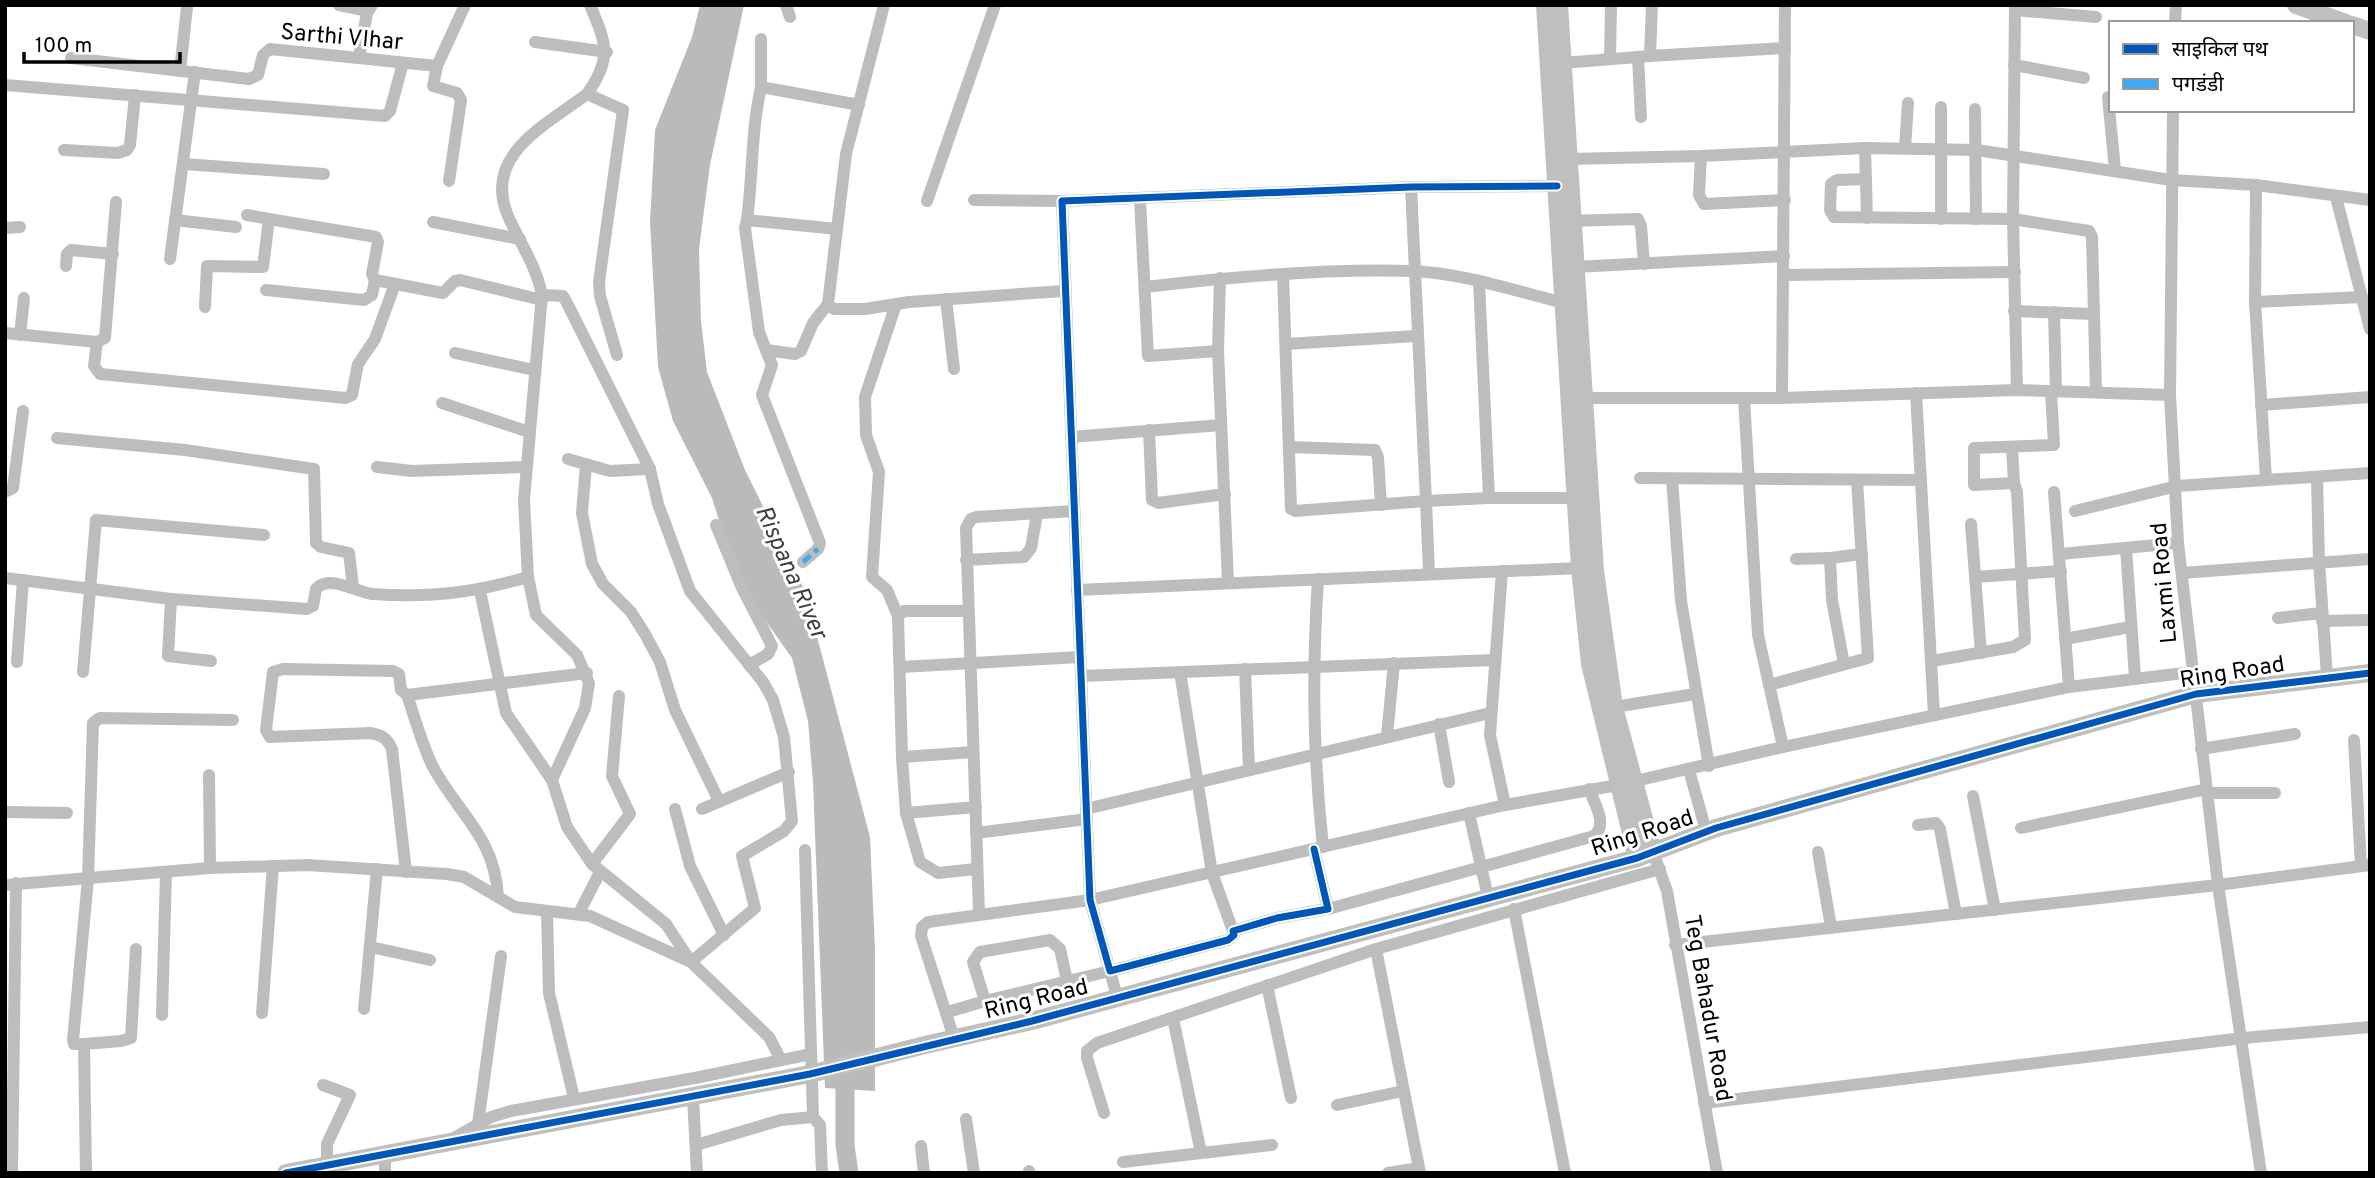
<svg xmlns="http://www.w3.org/2000/svg" width="2375" height="1178" font-family="Overpass,'Noto Sans Devanagari',sans-serif">
	<style>
		.water { fill: #bababa }
		.lines { fill: none; stroke-linecap: round; stroke-linejoin: round }
		.river { stroke: #bababa; stroke-width: 19 }
		.street { stroke: #bdbdbd; stroke-width: 12 }
		.secondary { stroke: #bfbfbf; stroke-width: 18 }
		.secondary-bridge { stroke: #bfbfbf; stroke-width: 18 }
		.quiet { stroke: #3fa9f5; stroke-width: 5; stroke-dasharray: 10 5; stroke-linecap: butt }
		.cycleway-casing { stroke: #fff; stroke-width: 11 }
		.cycleway { stroke: #0057b8; stroke-width: 7 }
		.labels { text-anchor: middle; stroke-width: 6; stroke-linejoin: round; paint-order: stroke }
		.street-label { font-size: 23px; fill: #000; stroke: #fff }
		.water-label { font-size: 24px; font-style: italic; fill: #3e3e3e; stroke: #fff }
	</style>
	<rect width="100%" height="100%" fill="#fff"/>
	<path class="water" d="M700,5H744L710,165L699,249L701,321L707,372L745,470L805,591L870,837L875,949V1091L825,1088L813,782L808,721L792,658L755,606L723,533L712,498L673,421L658,367L650,222L655,130L692,37Z"/>
	<g class="lines">
		<path class="river" d="M845,1066V1145L849,1173"/>
		<g class="street">
			<path d="M339,5L368,11"/>
			<path d="M590,5C606,43 613,58 587,94C546,125 482,155 508,216C520,243 536,265 542,295L524,500L528,577L536,615L577,655L589,683L585,708L552,780L567,827L592,864L666,924L691,962L769,1037L780,1058"/>
			<path d="M786,5L790,17"/>
			<path d="M884,5L846,154L828,304L834,309H865L909,302L1063,291"/>
			<path d="M2015,5L2013,219L2017,390"/>
			<path d="M2015,10L2096,17"/>
			<path d="M2175,23L2176,5"/>
			<path d="M761,39V87L859,105"/>
			<path d="M535,42L607,52"/>
			<path d="M1650,56L1785,48"/>
			<path d="M359,57L367,13L372,5"/>
			<path d="M1638,57L1641,117"/>
			<path d="M71,58L249,79L258,75L263,55L270,49L437,66L465,5"/>
			<path d="M1610,59L1611,5"/>
			<path d="M1563,63L1650,56L1652,5"/>
			<path d="M2014,65L2084,78"/>
			<path d="M437,66L433,86L457,93L461,100L449,181"/>
			<path d="M180,71L187,7"/>
			<path d="M5,85L385,116L390,111L403,63"/>
			<path d="M587,94L623,110L599,282L600,296L617,355"/>
			<path d="M2108,97L2115,170"/>
			<path d="M1975,109L1976,219"/>
			<path d="M2173,110L2170,395L2178,543L2218,885L2261,1173"/>
			<path d="M1865,148L1867,218"/>
			<path d="M1905,148L1908,103"/>
			<path d="M64,150L118,153L127,150L130,145L135,95"/>
			<path d="M1701,156L1699,195L1704,204L1785,200"/>
			<path d="M1569,159L1701,156L1865,148L1977,150L2171,180L2256,185L2370,200"/>
			<path d="M184,164L324,174"/>
			<path d="M1866,179L1837,180L1831,184L1830,210L1834,217L2013,219L2089,231L2092,237L2096,392"/>
			<path d="M2256,185L2255,302L2266,479"/>
			<path d="M1411,187L1426,501L1489,498"/>
			<path d="M2336,197L2370,329"/>
			<path d="M974,200L1062,201"/>
			<path d="M1140,200L1148,356L1218,351"/>
			<path d="M927,201L995,5"/>
			<path d="M269,219L376,237L378,242L372,274L375,280L443,293L455,281L460,280L542,300"/>
			<path d="M1941,219V107"/>
			<path d="M175,220L236,227"/>
			<path d="M747,220C753,175 751,131 761,87"/>
			<path d="M1566,221L1638,219L1641,226L1644,264"/>
			<path d="M433,222L520,239"/>
			<path d="M5,228L20,227"/>
			<path d="M170,259L195,72"/>
			<path d="M66,266L67,254L71,250L113,254"/>
			<path d="M1575,267L1784,256"/>
			<path d="M1283,275L1291,509L1295,511L1426,501L1429,573"/>
			<path d="M1784,275L2015,272"/>
			<path d="M1220,278L1218,351L1228,582"/>
			<path d="M1479,282L1489,498H1578"/>
			<path d="M1145,287C1230,277 1327,268 1412,271C1463,273 1515,291 1564,303"/>
			<path d="M266,290L364,300L372,295L375,280"/>
			<path d="M946,299L954,369"/>
			<path d="M2255,302L2362,297"/>
			<path d="M828,304L813,323L801,351L795,354L766,350L759,332L745,228L747,220L837,229"/>
			<path d="M896,304L865,397L866,435L879,472L872,577L887,590L898,616"/>
			<path d="M205,307L207,266L263,267L269,219L247,215"/>
			<path d="M2014,311L2093,314"/>
			<path d="M2054,312L2056,391"/>
			<path d="M5,333L97,342L105,338L116,202"/>
			<path d="M20,335L24,298"/>
			<path d="M97,342L94,366L100,374L346,398L352,395L358,364L375,339L395,284"/>
			<path d="M1286,344L1416,336"/>
			<path d="M766,350L772,365L762,395L820,543L818,549L803,562"/>
			<path d="M455,353L534,370"/>
			<path d="M1916,393L1934,715"/>
			<path d="M1576,398H1782L2017,390L2170,395"/>
			<path d="M1744,398L1758,635L1783,747"/>
			<path d="M1782,398L1785,5"/>
			<path d="M442,403L529,432"/>
			<path d="M2261,405L2370,397"/>
			<path d="M1149,430L1152,500L1158,503L1225,494"/>
			<path d="M1071,437L1221,425"/>
			<path d="M57,438L185,450L314,469L316,543L321,547L349,553L353,587"/>
			<path d="M1289,447L1375,450L1378,457L1381,505"/>
			<path d="M2012,447L2014,483L1974,485V448L2054,445L2051,391"/>
			<path d="M568,459L610,471L650,469"/>
			<path d="M586,465L582,513L592,564L603,584L631,612L645,634L660,662L675,710L719,801"/>
			<path d="M377,467L412,471L525,467"/>
			<path d="M2317,477L2319,562L2327,676"/>
			<path d="M1640,478L1920,480"/>
			<path d="M1672,479L1681,601L1709,766"/>
			<path d="M5,492L13,488L23,411"/>
			<path d="M2054,492L2069,687"/>
			<path d="M2075,511L2177,486L2370,473"/>
			<path d="M1971,524L1981,653"/>
			<path d="M716,525L742,588L772,646L768,654L749,665"/>
			<path d="M2126,548L2135,677"/>
			<path d="M2060,554L2178,543"/>
			<path d="M1796,559L1830,558"/>
			<path d="M966,560L1024,557L1031,548L1037,514"/>
			<path d="M1502,571L1490,735L1505,805"/>
			<path d="M2182,573L2370,559"/>
			<path d="M1975,577L2061,571"/>
			<path d="M5,578L171,599L307,609L313,606L316,589C329,574 356,592 372,594C430,598 473,593 528,577"/>
			<path d="M1318,579C1312,673 1313,753 1323,847"/>
			<path d="M1077,590L1580,568"/>
			<path d="M480,591L506,713L552,780"/>
			<path d="M171,599L168,656L211,661"/>
			<path d="M2278,618L2321,613"/>
			<path d="M2322,621L2370,620"/>
			<path d="M2065,639L2130,627"/>
			<path d="M1932,661L2013,647L2025,640L2017,492L2014,483"/>
			<path d="M17,662L23,580"/>
			<path d="M1844,664L1832,600L1830,558L1862,554"/>
			<path d="M901,667L1080,657"/>
			<path d="M1245,669L1249,770"/>
			<path d="M83,672L96,520L264,535"/>
			<path d="M1180,672L1212,873L1233,931"/>
			<path d="M1081,676L1494,660"/>
			<path d="M1769,685L1868,658L1857,480"/>
			<path d="M407,695C415,718 422,745 433,767C459,815 495,837 498,897"/>
			<path d="M1614,707L1695,694"/>
			<path d="M1439,724L1449,782"/>
			<path d="M1387,736L1394,663"/>
			<path d="M2354,740L2361,866"/>
			<path d="M2201,749L2295,734"/>
			<path d="M973,752L902,757L906,813L920,862L938,873L976,869"/>
			<path d="M902,757L898,616L904,611H968"/>
			<path d="M1689,770L1706,831"/>
			<path d="M209,775L210,868"/>
			<path d="M2207,793H2275"/>
			<path d="M1973,796L1995,910"/>
			<path d="M675,809L690,866L724,935"/>
			<path d="M702,809L789,772"/>
			<path d="M1086,809L1490,713"/>
			<path d="M5,812L67,813"/>
			<path d="M906,813L976,807"/>
			<path d="M1469,813L1488,897"/>
			<path d="M1918,825L1936,823L1940,829L1956,914"/>
			<path d="M2021,828L2207,789"/>
			<path d="M976,833L1087,819"/>
			<path d="M1314,849L1328,909L1277,918L1233,931L1234,935L1228,940L1110,971L1090,900L1062,201L1411,187L1557,186"/>
			<path d="M805,850L813,1117"/>
			<path d="M1653,852L1667,891L1717,1173"/>
			<path d="M1818,852L1831,927"/>
			<path d="M592,864L630,814L612,776L619,696"/>
			<path d="M406,872L392,749C387,738 382,735 370,733L270,737L266,730L273,672L283,669L393,671L399,674L401,690L407,695L587,673"/>
			<path d="M5,885L210,868L307,865L447,874L464,877L515,907L590,916L691,962L755,908L742,856L784,831L792,821L784,737L773,700L763,682L690,591L658,504L650,469L566,301L563,296L542,295"/>
			<path d="M1328,909L1594,836C1608,824 1595,805 1589,789"/>
			<path d="M1514,909L1565,1173"/>
			<path d="M547,912L549,993L574,1098"/>
			<path d="M579,913L600,872"/>
			<path d="M979,913L966,528L971,519L976,517L1074,511"/>
			<path d="M1675,945L2218,885L2370,865"/>
			<path d="M371,947L430,960"/>
			<path d="M1376,949L1420,1173"/>
			<path d="M1067,981L1060,949L1050,940L980,952L973,962L985,1001L1110,971L1117,997"/>
			<path d="M1267,985L1291,1098"/>
			<path d="M364,1009L377,869"/>
			<path d="M948,1012L985,1001"/>
			<path d="M262,1013L273,866"/>
			<path d="M162,1015L166,872"/>
			<path d="M1173,1018L1201,1153"/>
			<path d="M954,1038L921,936L922,927L928,922L1090,900L1505,805L1618,785L1783,747L2069,687L2192,672"/>
			<path d="M84,1044H74L73,1040L88,879L93,723L100,718L233,720"/>
			<path d="M323,1085L350,1095L327,1144V1166"/>
			<path d="M693,1098L697,1173"/>
			<path d="M1704,1103L2243,1038L2370,1027"/>
			<path d="M1337,1105L1403,1091"/>
			<path d="M1104,1113L1087,1058V1051L1097,1043L1376,949L1660,869"/>
			<path d="M966,1119L974,1173"/>
			<path d="M478,1124L501,956"/>
			<path d="M454,1138L491,1117L511,1111L700,1077L811,1054"/>
			<path d="M696,1145L781,1120L813,1117L820,1125L822,1173"/>
			<path d="M921,1146L924,1173"/>
			<path d="M385,1155V1173"/>
			<path d="M1123,1162L1272,1145"/>
			<path d="M1029,1171L1030,1173"/>
			<path d="M12,1173L16,883"/>
			<path d="M86,1173L84,1044L121,1041L131,1038L136,949"/>
			<path d="M1388,1173L1419,1168"/>
		</g>
		<g class="secondary">
			<path d="M1545,5L1580,568L1590,664L1637,858"/>
			<path d="M1559,5L1595,571L1614,707L1653,852"/>
			<path d="M2296,5L2346,23"/>
			<path d="M2352,25L2370,31"/>
			<path d="M929,1044L1032,1021L1637,858L1716,828L2196,694L2370,673"/>
			<path d="M286,1173L810,1074"/>
		</g>
		<path class="secondary-bridge" d="M810,1074L929,1044"/>
		<path class="quiet" d="M803,562L818,549"/>
		<defs>
			<g id="cycleway">
				<path d="M1314,849L1328,909L1277,918L1233,931L1234,935L1228,940L1110,971L1090,900L1062,201L1411,187L1557,186"/>
				<path d="M286,1173L810,1074L1032,1021L1637,858L1716,828L2196,694L2370,673"/>
			</g>
		</defs>
		<use href="#cycleway" class="cycleway-casing"/>
		<use href="#cycleway" class="cycleway"/>
	</g>
	<g class="labels">
		<g class="street-label">
			<text transform="translate(342 36) rotate(5)" y="8">Sarthi VIhar</text>
			<text transform="translate(2163 583) rotate(-95)" y="8">Laxmi Road</text>
			<text transform="translate(2232 671) rotate(-9)" y="8">Ring Road</text>
			<text transform="translate(1642 832) rotate(-18)" y="8">Ring Road</text>
			<text transform="translate(1036 998) rotate(-14)" y="8">Ring Road</text>
			<text transform="translate(1709 1008) rotate(80)" y="8">Teg Bahadur Road</text>
		</g>
		<g class="water-label">
			<text transform="translate(792 572) rotate(66)" y="8">Rispana River</text>
		</g>
	</g>
	<rect width="2375" height="1178" fill="none" stroke="#000000" stroke-width="14"/>
	<rect x="2109" y="21" width="245" height="91" fill="#ffffff" stroke="#999999" stroke-width="2"/>
	<rect x="2123" y="44" width="35" height="10" fill="#0057b8" stroke="#999999" stroke-width="2"/>
	<text x="2172" y="56" font-size="21" fill="#000000">साइकिल पथ</text>
	<rect x="2123" y="79" width="35" height="10" fill="#3fa9f5" stroke="#999999" stroke-width="2"/>
	<text x="2172" y="91" font-size="21" fill="#000000">पगडंडी</text>
	<path d="M24 52v10h156v-10" fill="none" stroke="#000000" stroke-width="3.5"/>
	<text x="35" y="52" font-size="21" fill="#000000" stroke="#ffffff" stroke-width="5" paint-order="stroke">100 m</text>
</svg>
